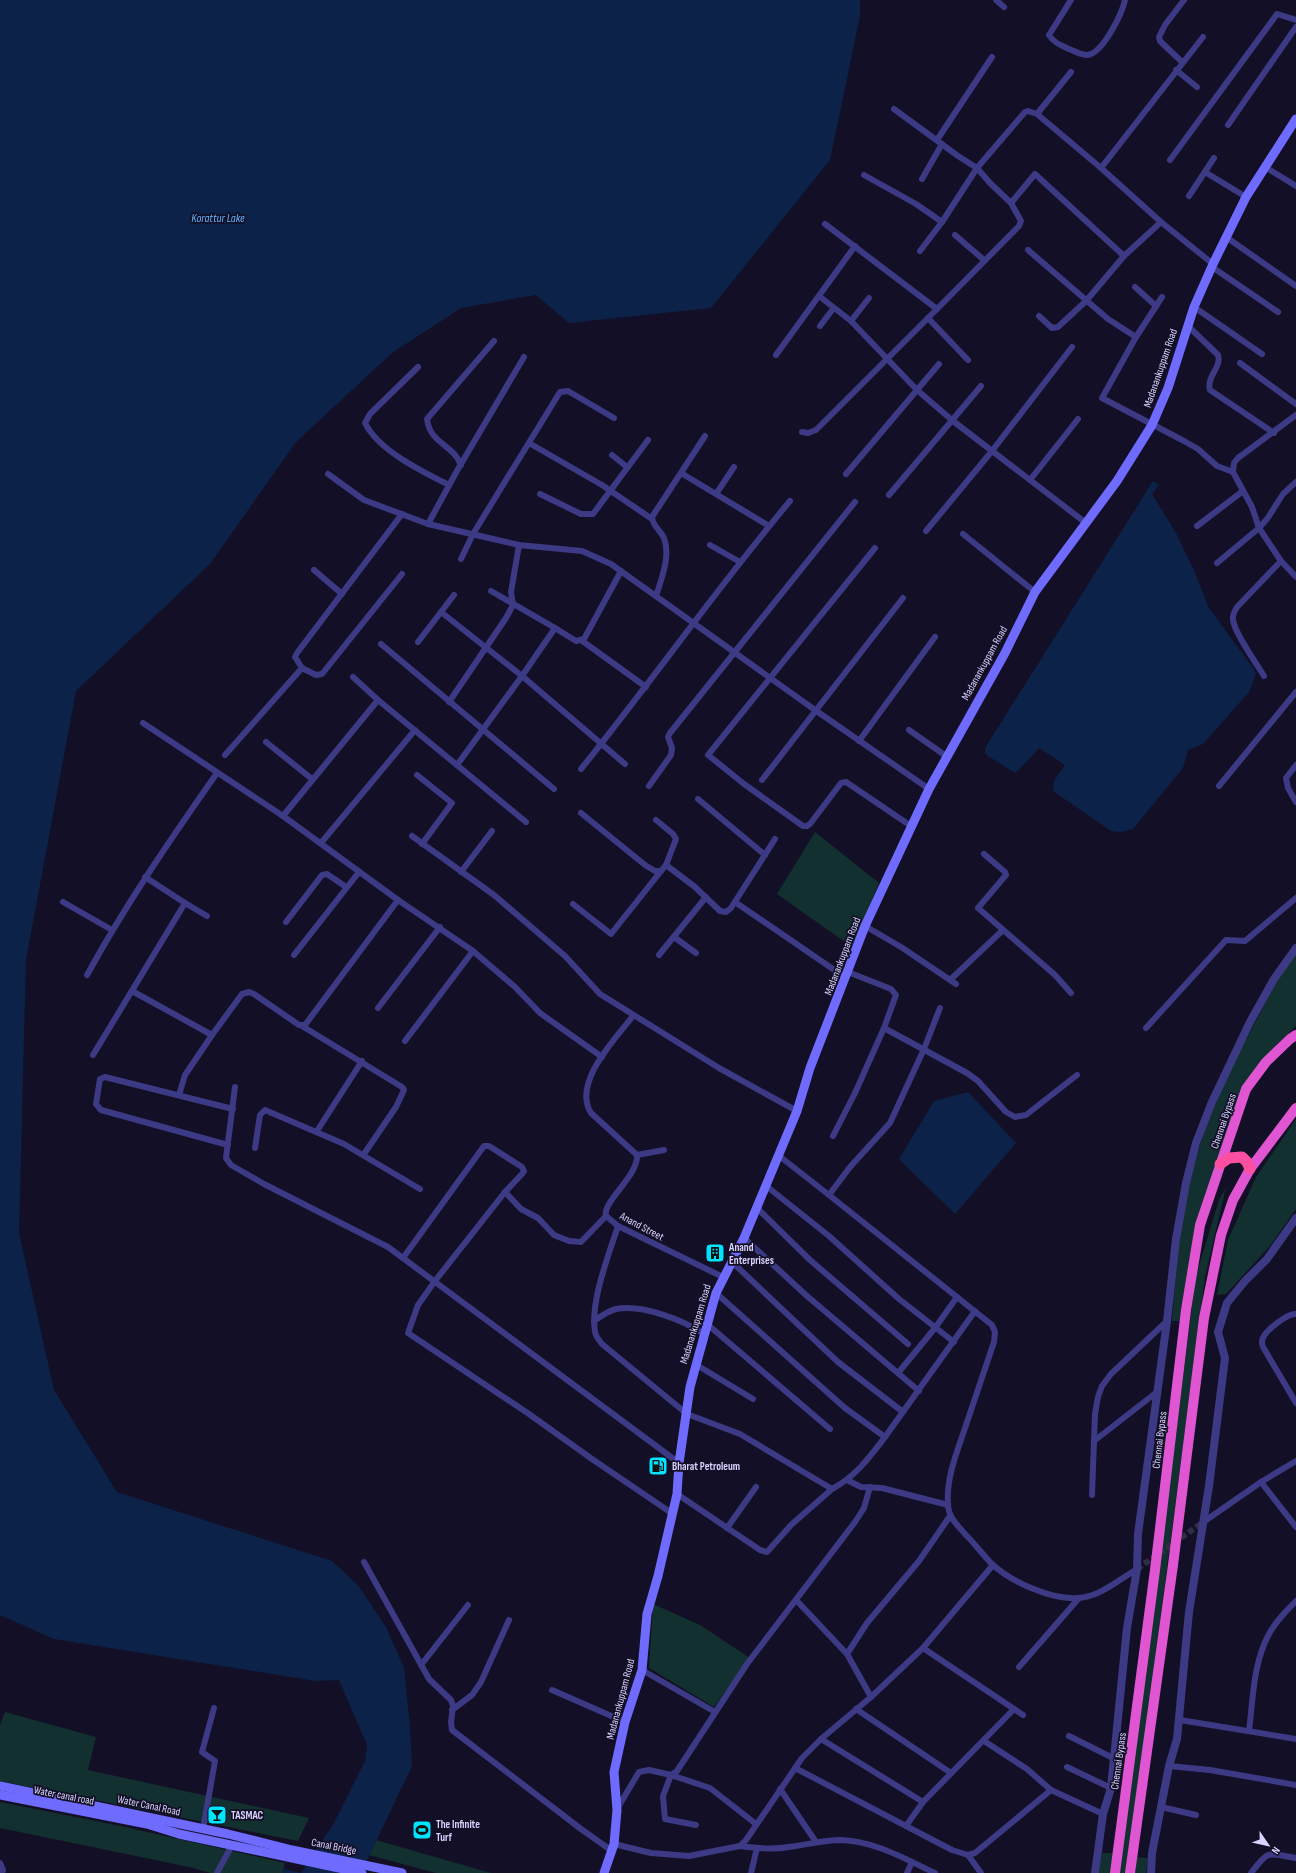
<svg xmlns="http://www.w3.org/2000/svg" width="1296" height="1873" font-family="'Sofia Sans Condensed',sans-serif">
	<style>
		.green { fill: #12302f }
		.water { fill: #0c2248 }
		.lines { fill: none; stroke-linecap: round; stroke-linejoin: round }
		.minor-tunnel { stroke: #312d47; stroke-width: 6; stroke-dasharray: 6 3; stroke-linecap: butt }
		.minor { stroke: #3d3a85; stroke-width: 6 }
		.tertiary { stroke: #3d3a85; stroke-width: 8 }
		.secondary { stroke: #6f6bff; stroke-width: 9 }
		.trunk { stroke: #e055d1; stroke-width: 10 }
		.motorway { stroke: #ff4fa3; stroke-width: 11 }
		.labels { text-anchor: middle; stroke-width: 3.5; stroke-linejoin: round; paint-order: stroke }
		.street-label { font-size: 11px; fill: #d9d4ff; stroke: #130f26 }
		.poi-label { font-size: 11px; font-weight: bold; fill: #d9d4ff; stroke: #130f26; text-anchor: start }
		.water-label { font-size: 12px; font-style: italic; fill: #62b6ff; stroke: #130f26 }
	</style>
	<rect width="100%" height="100%" fill="#130f26"/>
	<g class="green">
		<path d="M815,832L879,883L852,947L777,894Z"/>
		<path d="M1296,953V1026L1261,1060L1243,1088L1195,1227L1181,1321H1172C1176,1276 1178,1230 1189,1186C1202,1127 1228,1074 1256,1021C1268,999 1279,972 1296,953Z"/>
		<path d="M1296,1119V1209L1270,1246L1226,1294L1217,1295L1228,1240L1256,1177Z"/>
		<path d="M1226,1187L1205,1277L1127,1873H1119L1196,1276L1219,1200Z"/>
		<path d="M653,1604L700,1625L750,1658L714,1707L649,1668Z"/>
		<path d="M5,1712L96,1737L88,1770L309,1818L298,1841L0,1781V1725Z"/>
		<path d="M0,1802L121,1826L285,1863L282,1873H210L194,1868L0,1828Z"/>
		<path d="M376,1840L491,1873H436L369,1855Z"/>
		<path d="M1102,1853H1113L1110,1873H1099Z"/>
		<path d="M1137,1857L1148,1858L1146,1873H1135Z"/>
	</g>
	<g class="water">
		<path d="M0,0H860V16L830,160L711,308L569,323L536,295L461,308L392,353L296,442L210,564L76,691L26,960L19,1233L54,1390L117,1492L332,1561L358,1585L386,1627L404,1668L410,1727L412,1766L361,1873H282L284,1869L301,1873L334,1823L365,1761L367,1745L339,1680L316,1681L54,1639L0,1615Z"/>
		<path d="M1153,481L1159,485L1152,494L1176,533L1193,568L1209,608L1253,668L1256,674L1249,692L1203,744L1188,750L1183,768L1133,829L1121,832L1111,831L1053,791L1054,781L1065,765L1039,748L1019,770L1015,773L988,756L985,753V748Z"/>
		<path d="M968,1092L1016,1143L955,1214L899,1159L934,1101Z"/>
	</g>
	<g class="lines">
		<path class="minor-tunnel" d="M1137,1569L1202,1523"/>
		<g class="minor">
			<path d="M996,0L1004,7"/>
			<path d="M1071,0L1049,35C1054,43 1061,45 1069,49C1075,51 1081,55 1087,55C1103,54 1122,13 1125,0"/>
			<path d="M1182,62L1160,41L1159,37L1165,25L1184,0"/>
			<path d="M1176,70L1197,87"/>
			<path d="M1037,114L1071,72"/>
			<path d="M1228,125L1296,27"/>
			<path d="M937,140L992,57"/>
			<path d="M1170,160L1277,14L1296,20"/>
			<path d="M1265,167L1296,186"/>
			<path d="M1101,168L1203,37"/>
			<path d="M1205,172L1246,197"/>
			<path d="M864,175L916,204L942,222"/>
			<path d="M922,179L942,144"/>
			<path d="M1189,196L1214,158"/>
			<path d="M1011,203L1035,174L1124,256"/>
			<path d="M825,224L937,309L1019,226L1021,221L1011,203L990,183L977,168L958,156L894,109"/>
			<path d="M955,235L984,260"/>
			<path d="M1226,237L1296,286"/>
			<path d="M1028,250L1108,319L1136,337L1162,297"/>
			<path d="M920,251L942,222L977,168L1025,112L1028,111L1037,114L1101,168L1161,222L1213,264"/>
			<path d="M1212,267L1278,312"/>
			<path d="M1135,287L1156,306"/>
			<path d="M819,296L851,321L917,390L953,421L1086,523"/>
			<path d="M1194,307L1262,354"/>
			<path d="M1039,316L1052,328L1058,327L1086,301L1124,256L1161,222"/>
			<path d="M928,318L968,360"/>
			<path d="M851,321L869,298"/>
			<path d="M1187,325L1218,355C1222,367 1206,377 1210,390L1274,433"/>
			<path d="M820,326L833,309"/>
			<path d="M1136,337L1102,398L1184,441L1198,449L1217,466L1233,472"/>
			<path d="M776,355L855,246"/>
			<path d="M1240,363L1296,404"/>
			<path d="M418,367L370,414L365,423C379,451 423,472 449,485"/>
			<path d="M1296,415L1238,458L1234,463L1233,472L1252,507L1259,528L1281,561L1296,577"/>
			<path d="M802,432L808,433L816,430L937,309"/>
			<path d="M529,443L602,485L652,519"/>
			<path d="M612,455L627,467"/>
			<path d="M461,465C453,444 430,444 427,419L494,341"/>
			<path d="M681,473L769,526"/>
			<path d="M328,474L364,500L428,524L519,545L582,551L611,564L815,710L929,789"/>
			<path d="M846,474L939,364"/>
			<path d="M1030,480L1078,419"/>
			<path d="M540,494L581,514H593L648,440"/>
			<path d="M716,494L734,467"/>
			<path d="M889,495L981,386"/>
			<path d="M428,524L458,469L524,357"/>
			<path d="M1197,526L1243,491"/>
			<path d="M926,531L992,451L1072,347"/>
			<path d="M963,534L1035,592"/>
			<path d="M710,545L740,562"/>
			<path d="M875,548L708,755L744,784L803,826H807L810,824L841,783L846,782L911,826"/>
			<path d="M461,559L473,534L560,392L568,391L614,418"/>
			<path d="M1217,563L1259,528L1267,519L1283,494L1296,482"/>
			<path d="M314,570L342,594"/>
			<path d="M402,574L322,674L316,675L302,668L295,657L297,653L402,514"/>
			<path d="M491,591L555,628"/>
			<path d="M454,595L441,612L522,676L625,764"/>
			<path d="M656,596C661,580 671,556 664,538C661,531 652,525 652,517L705,436"/>
			<path d="M581,640L646,687"/>
			<path d="M418,642L441,612"/>
			<path d="M381,644L554,789"/>
			<path d="M1264,676C1257,664 1233,631 1233,619C1232,614 1235,611 1237,607L1281,561"/>
			<path d="M353,677L378,700L526,822"/>
			<path d="M449,702L506,618L513,605L511,592L519,545"/>
			<path d="M143,723L283,816L398,900L473,951L515,987L540,1013L602,1057"/>
			<path d="M909,730L946,756"/>
			<path d="M859,741L935,637"/>
			<path d="M266,742L312,779"/>
			<path d="M225,755L302,668"/>
			<path d="M457,765L522,676L555,628L576,641L584,639L621,571"/>
			<path d="M1296,765L1286,778L1288,788L1296,802"/>
			<path d="M581,769C652,681 717,588 790,501"/>
			<path d="M417,775L452,803L422,844"/>
			<path d="M762,780L903,598"/>
			<path d="M649,786L671,755L672,748L668,737L670,733L855,502"/>
			<path d="M1219,786L1296,692"/>
			<path d="M698,799L765,855"/>
			<path d="M581,813L645,865L655,871H661L666,865L695,887L720,911L726,912L731,908L775,839"/>
			<path d="M283,816L378,700"/>
			<path d="M656,820L673,834L676,839L666,865"/>
			<path d="M412,836L494,895L565,956L600,994L719,1068L797,1111"/>
			<path d="M321,843L415,730"/>
			<path d="M984,854L1005,872L1006,875L978,908L1055,975L1071,993"/>
			<path d="M461,872L492,831"/>
			<path d="M63,902L112,930"/>
			<path d="M735,902L846,978"/>
			<path d="M185,903L207,916"/>
			<path d="M573,904L611,934L661,871"/>
			<path d="M286,922L322,875L327,874L346,887"/>
			<path d="M865,926L901,947L956,984"/>
			<path d="M674,937L696,953"/>
			<path d="M294,955L359,872"/>
			<path d="M659,955L706,897"/>
			<path d="M87,975C126,904 170,840 217,773"/>
			<path d="M950,980L1003,930"/>
			<path d="M132,991L212,1035L185,1075L179,1095"/>
			<path d="M378,1008L440,927"/>
			<path d="M633,1016C615,1039 572,1083 591,1113L637,1155C639,1175 602,1202 606,1216L618,1226L723,1277"/>
			<path d="M302,1026L402,1087L404,1090L396,1107L364,1154"/>
			<path d="M884,1028L967,1073L978,1081L1006,1112L1015,1117L1026,1115L1077,1075"/>
			<path d="M1146,1028L1226,940L1245,941L1296,898"/>
			<path d="M212,1035L242,994L249,992L254,994L299,1025H305L398,900"/>
			<path d="M405,1041L473,951"/>
			<path d="M93,1055L185,903L145,877"/>
			<path d="M235,1087L226,1158L231,1165L264,1184L388,1247L679,1463"/>
			<path d="M317,1131L362,1061"/>
			<path d="M833,1136L855,1093L884,1028L896,995L891,989L848,972"/>
			<path d="M228,1145L101,1110L96,1104L100,1079L105,1077L233,1109"/>
			<path d="M255,1148L260,1115L265,1110L344,1144L420,1189"/>
			<path d="M637,1155L664,1150"/>
			<path d="M778,1155L829,1195L992,1325L995,1332L994,1342C984,1371 974,1401 964,1431C956,1454 946,1480 948,1504C948,1517 958,1526 966,1535C975,1544 983,1555 992,1564C1011,1582 1052,1600 1078,1598C1099,1597 1119,1580 1137,1569"/>
			<path d="M765,1185L829,1236L899,1299L954,1342"/>
			<path d="M505,1192L521,1209L538,1218L554,1235L569,1241L581,1242L606,1216"/>
			<path d="M829,1195L850,1167L890,1123L924,1049L940,1008"/>
			<path d="M756,1207L810,1260L908,1344"/>
			<path d="M618,1226C609,1254 590,1302 595,1331C595,1336 599,1340 602,1344L687,1414L740,1434L832,1489C856,1476 869,1458 885,1437L845,1408L716,1293"/>
			<path d="M744,1238L807,1296L919,1391"/>
			<path d="M403,1258L484,1146H489L522,1167L524,1171L522,1174L505,1192L435,1281L418,1305L408,1333L529,1414L592,1459L673,1514"/>
			<path d="M731,1261L838,1362L903,1412"/>
			<path d="M1296,1314C1288,1313 1266,1330 1263,1338C1261,1341 1262,1344 1263,1347L1296,1403"/>
			<path d="M594,1321C601,1316 608,1311 616,1309C642,1304 683,1320 704,1334"/>
			<path d="M707,1324L830,1429"/>
			<path d="M695,1364L753,1399"/>
			<path d="M898,1373L935,1328L957,1297"/>
			<path d="M885,1437L975,1311"/>
			<path d="M1094,1441L1157,1392"/>
			<path d="M847,1480L861,1487L882,1488L948,1505"/>
			<path d="M1261,1482L1296,1527"/>
			<path d="M677,1494L760,1550L767,1552L791,1525L832,1489"/>
			<path d="M1092,1495L1095,1414L1098,1397L1102,1386L1111,1374L1167,1321"/>
			<path d="M1202,1523L1261,1482L1296,1461"/>
			<path d="M727,1528L756,1487"/>
			<path d="M364,1562L429,1679L451,1700L453,1706L451,1722L452,1730L581,1829L612,1851"/>
			<path d="M797,1601L847,1654L871,1697"/>
			<path d="M923,1648L1023,1715"/>
			<path d="M847,1654L867,1623L919,1561L950,1516"/>
			<path d="M421,1665L468,1605"/>
			<path d="M1019,1667L1079,1598"/>
			<path d="M642,1670L715,1712"/>
			<path d="M552,1690L625,1722"/>
			<path d="M856,1709L951,1773"/>
			<path d="M452,1710L472,1695L481,1682L509,1620"/>
			<path d="M1180,1720L1296,1739"/>
			<path d="M1249,1731C1253,1700 1253,1663 1269,1634C1276,1621 1286,1611 1296,1601"/>
			<path d="M1069,1736L1113,1758"/>
			<path d="M821,1739L923,1802L1014,1709"/>
			<path d="M984,1741L1027,1769L1051,1790L1103,1814"/>
			<path d="M1169,1766L1210,1770L1296,1785"/>
			<path d="M1067,1767L1111,1788"/>
			<path d="M795,1768L952,1850L968,1855L975,1853L1051,1790"/>
			<path d="M780,1789L816,1842"/>
			<path d="M1161,1807L1196,1815"/>
			<path d="M617,1809L639,1772L649,1770L671,1775L677,1771L747,1664L855,1522L864,1508L870,1487"/>
			<path d="M696,1825L665,1819L663,1796L671,1775L710,1788L756,1824"/>
			<path d="M906,1826L923,1802"/>
			<path d="M203,1829L215,1761L202,1752L214,1708"/>
			<path d="M614,1844L651,1853L689,1856L740,1846L746,1840L802,1758L821,1739L871,1697L923,1648L993,1565"/>
			<path d="M740,1846C756,1848 772,1850 789,1847C806,1845 823,1840 840,1840C875,1841 905,1859 935,1873"/>
			<path d="M968,1855L981,1873"/>
			<path d="M0,1863L3,1870L2,1873"/>
			<path d="M217,1873L232,1845"/>
			<path d="M751,1873L757,1848"/>
			<path d="M907,1873L912,1862"/>
			<path d="M1251,1873C1270,1849 1266,1853 1296,1858"/>
		</g>
		<g class="tertiary">
			<path d="M1095,1873L1103,1814L1111,1788L1127,1628L1137,1569L1138,1534L1167,1321L1176,1239L1186,1183L1196,1143L1212,1102L1250,1022L1274,979L1296,948"/>
			<path d="M1151,1873L1152,1853L1169,1766L1177,1739L1189,1612L1209,1486L1225,1358L1218,1332L1227,1303L1245,1281L1267,1259L1296,1218"/>
		</g>
		<g class="secondary">
			<path d="M0,1786L228,1834L292,1850L402,1873"/>
			<path d="M0,1795L147,1824L179,1834L362,1873"/>
			<path d="M604,1873L614,1844L617,1810L614,1772L625,1722L642,1670L647,1614L658,1576L677,1494L679,1463L690,1387L716,1293L744,1238L797,1111L810,1068L865,926L929,789L1005,653L1035,592L1117,481L1152,425L1168,388L1194,307L1213,264L1246,197L1296,119"/>
		</g>
		<g class="trunk">
			<path d="M1115,1873L1155,1570L1186,1310L1200,1225L1246,1089L1266,1062L1290,1039L1296,1035"/>
			<path d="M1130,1873L1173,1565L1204,1318L1221,1235L1233,1200L1250,1169L1296,1108"/>
		</g>
		<path class="motorway" d="M1220,1164L1229,1158L1242,1157L1247,1162L1250,1169"/>
	</g>
	<defs>
		<symbol id="building-square" viewBox="-11 -11 22 22"><rect x="-9" y="-9" width="18" height="18" rx="4" fill="#00e5ff" stroke="#130f26"/><path d="M-4-6H4V6H1V3H-1V6H-4ZM-2.5-4.3h1.7v1.8h-1.7ZM.8-4.3h1.7v1.8H.8ZM-2.5-1h1.7V.8h-1.7ZM.8-1h1.7V.8H.8Z" fill="#111"/></symbol>
		<symbol id="fuel-square" viewBox="-11 -11 22 22"><rect x="-9" y="-9" width="18" height="18" rx="4" fill="#00e5ff" stroke="#130f26"/><path d="M-5.5-6h7V0h2V4h1.3V-2.5L3-4.5l.8-.8L6-3V5H2.5V1h-1V6h-7ZM-4.2-4.7v3.2H.2V-4.7Z" fill="#111"/></symbol>
		<symbol id="bar-square" viewBox="-11 -11 22 22"><rect x="-9" y="-9" width="18" height="18" rx="4" fill="#00e5ff" stroke="#130f26"/><path d="M-6-5H6L.8 .8V4.5H3.5V6h-7V4.5H-.8V.8Z" fill="#111"/></symbol>
		<symbol id="stadium-square" viewBox="-11 -11 22 22"><rect x="-9" y="-9" width="18" height="18" rx="4" fill="#00e5ff" stroke="#130f26"/><path d="M0-5a6.5 5 0 1 0 0 10a6.5 5 0 1 0 0-10ZM-3.5-1.8h7v3.6h-7Z" fill="#111"/></symbol>
	</defs>
	<g fill-rule="evenodd">
		<use href="#building-square" x="704" y="1242" width="22" height="22"/>
		<use href="#fuel-square" x="647" y="1455" width="22" height="22"/>
		<use href="#bar-square" x="206" y="1804" width="22" height="22"/>
		<use href="#stadium-square" x="411" y="1819" width="22" height="22"/>
	</g>
	<g class="labels">
		<g class="street-label">
			<text transform="translate(1160 368) rotate(-71)" y="4">Madanankuppam Road</text>
			<text transform="translate(984 663) rotate(-61)" y="4">Madanankuppam Road</text>
			<text transform="translate(842 956) rotate(-69)" y="4">Madanankuppam Road</text>
			<text transform="translate(1223 1121) rotate(-71)" y="4">Chennai Bypass</text>
			<text transform="translate(642 1226) rotate(28)" y="4">Anand Street</text>
			<text transform="translate(695 1324) rotate(-73)" y="4">Madanankuppam Road</text>
			<text transform="translate(1159 1440) rotate(-83)" y="4">Chennai Bypass</text>
			<text transform="translate(620 1699) rotate(-75)" y="4">Madanankuppam Road</text>
			<text transform="translate(1118 1761) rotate(-82)" y="4">Chennai Bypass</text>
			<text transform="translate(64 1795) rotate(11)" y="4">Water canal road</text>
			<text transform="translate(149 1805) rotate(12)" y="4">Water Canal Road</text>
			<text transform="translate(334 1846) rotate(11)" y="4">Canal Bridge</text>
		</g>
		<g class="poi-label">
			<text x="729" y="1251">Anand<tspan x="729" dy="13">Enterprises</tspan></text>
			<text x="672" y="1470">Bharat Petroleum</text>
			<text x="231" y="1819">TASMAC</text>
			<text x="436" y="1828">The Infinite<tspan x="436" dy="13">Turf</tspan></text>
		</g>
		<g class="water-label">
			<text x="218" y="222">Korattur Lake</text>
		</g>
	</g>
	<g transform="translate(1268 1845) rotate(124)" stroke="#130f26" stroke-width="3" paint-order="stroke">
	<path d="M0-3L7 15L0 10L-7 15Z" fill="#d9d4ff"/>
	<text y="-6" font-size="11" font-weight="bold" text-anchor="middle" fill="#d9d4ff">N</text>
	</g>
</svg>
